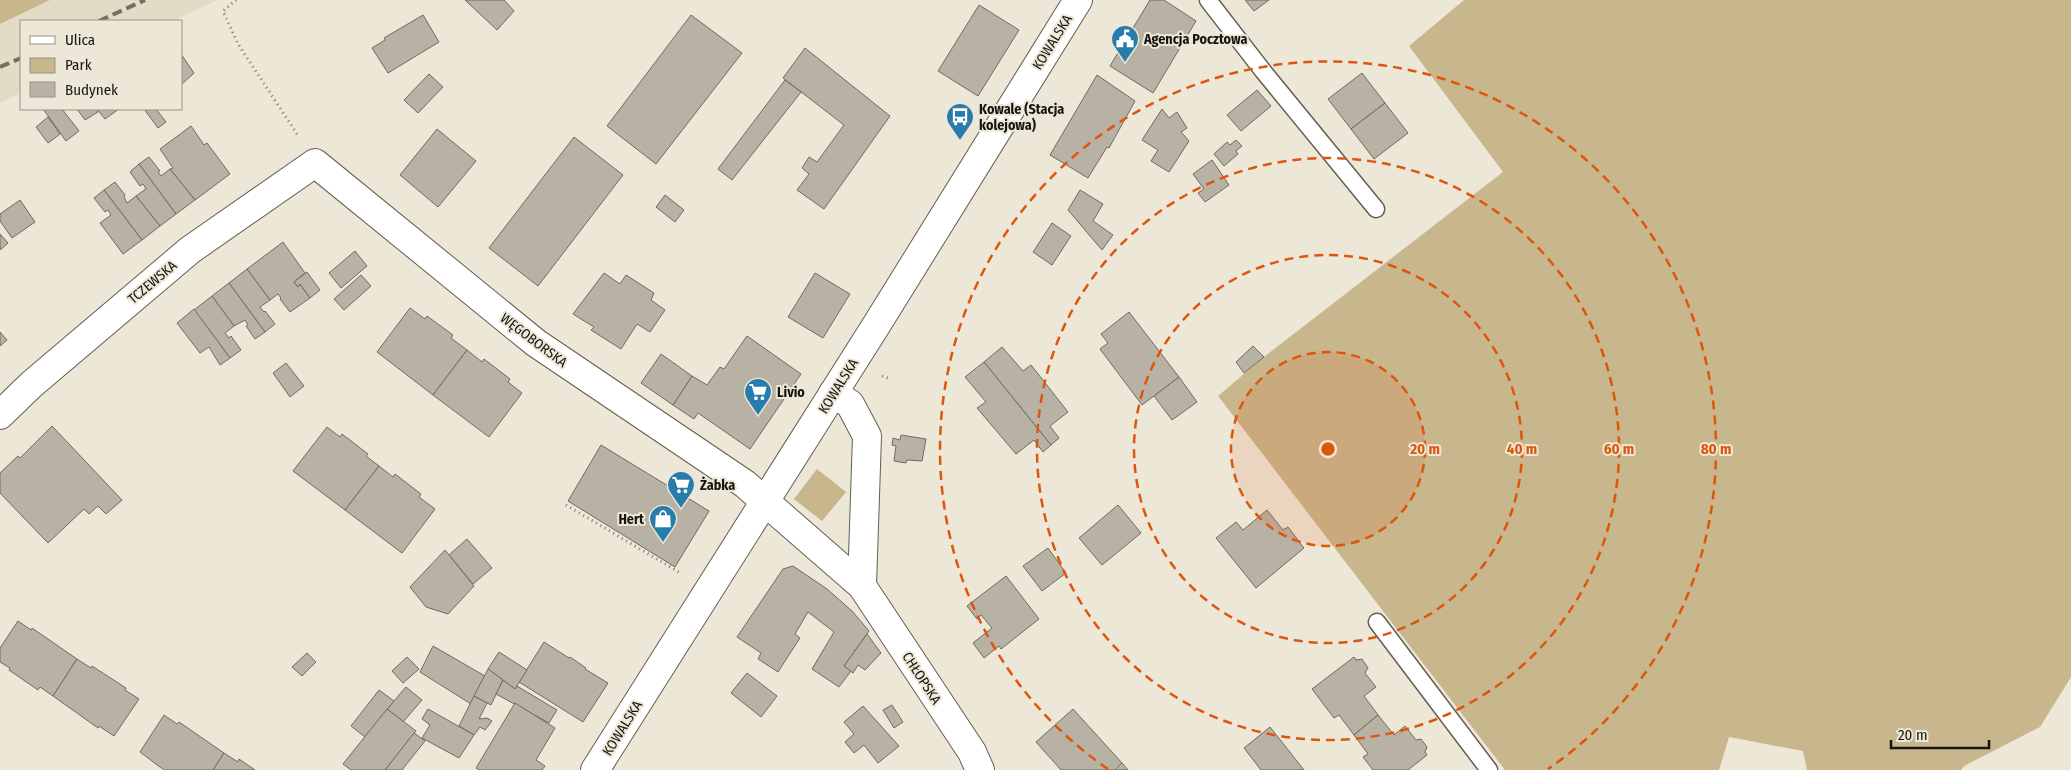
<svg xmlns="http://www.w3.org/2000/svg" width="2071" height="770" font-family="'Fira Sans Condensed',sans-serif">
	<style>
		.built { fill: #e4dbc6 }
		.green { fill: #c8b68c }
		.building { fill: #b8b2a4; stroke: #706b5e }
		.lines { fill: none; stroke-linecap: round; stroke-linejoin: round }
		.lane-casing { stroke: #645e52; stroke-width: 19 }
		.street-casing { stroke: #645e52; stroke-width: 30 }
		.secondary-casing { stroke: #645e52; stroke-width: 30 }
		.path { stroke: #7d786f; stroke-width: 3; stroke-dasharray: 1 4; stroke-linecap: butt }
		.lane { stroke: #fff; stroke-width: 16 }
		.street { stroke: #fff; stroke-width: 28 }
		.secondary { stroke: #fff; stroke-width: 28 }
		.rail { stroke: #736f65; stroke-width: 4; stroke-dasharray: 10 5; stroke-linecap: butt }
		.ring { fill: none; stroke: #de560c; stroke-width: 2.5; stroke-dasharray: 9 6 }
		.labels { text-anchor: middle; stroke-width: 4; stroke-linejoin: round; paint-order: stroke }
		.poi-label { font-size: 14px; font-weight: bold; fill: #181510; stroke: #ede7d8; text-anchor: start }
		.street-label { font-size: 14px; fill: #181510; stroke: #ede7d8 }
		.centre { fill: #de560c; stroke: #ede7d8; stroke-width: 2.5 }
		.ring-label { font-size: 15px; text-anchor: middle; font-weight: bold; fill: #de560c; stroke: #ede7d8; stroke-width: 4; stroke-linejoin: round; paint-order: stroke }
	</style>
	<rect width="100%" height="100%" fill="#ede7d8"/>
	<path class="built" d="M50,0H218L173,21H21V93L0,103V24Z"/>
	<g class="green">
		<path d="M0,0H50L0,24Z"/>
		<path d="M1464,0H2071V677L2040,727L1964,766L1961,770H1807L1803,751L1729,737L1719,770H1505L1218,396L1264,357L1503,172L1409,46Z"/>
		<path d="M817,469L846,492L822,521L794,499Z"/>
	</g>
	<g class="building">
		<path d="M465,0H504L514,11L497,30Z"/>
		<path d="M1150,0H1164L1196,21L1153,93L1110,66Z"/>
		<path d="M1245,0H1269L1254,11Z"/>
		<path d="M979,5L1019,30L978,96L938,71Z"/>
		<path d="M423,15L439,42L388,73L372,48L385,40L384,38Z"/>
		<path d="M691,15L742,53L656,164L607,126Z"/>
		<path d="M805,48L890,116L824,209L797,190L809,174L802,168L809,157L817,162L844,125L783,78Z"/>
		<path d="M181,54L194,73L181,85Z"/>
		<path d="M1362,73L1385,103L1351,129L1328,99Z"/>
		<path d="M429,74L443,87L418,113L404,100Z"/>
		<path d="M1097,75L1135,101L1109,148L1107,147L1088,178L1050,155Z"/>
		<path d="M785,80L801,92L732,180L718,169Z"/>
		<path d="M1257,90L1271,106L1241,131L1227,115Z"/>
		<path d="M1385,103L1408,133L1374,159L1351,129Z"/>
		<path d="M43,109H62L79,131L66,141Z"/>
		<path d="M77,109H96L98,112L85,120Z"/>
		<path d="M97,109H119L105,119Z"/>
		<path d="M144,109H156L166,122L158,128Z"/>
		<path d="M1162,109L1169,118L1177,112L1187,128L1181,132L1189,141L1169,172L1151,161L1158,150L1142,140Z"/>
		<path d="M48,117L60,134L48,143L36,127Z"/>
		<path d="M191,126L204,145L207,143L230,174L195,200L170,169L173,168L160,149Z"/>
		<path d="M437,129L476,161L438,207L400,175Z"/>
		<path d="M574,137L623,175L538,286L489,248Z"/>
		<path d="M1236,140L1242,146L1236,151L1238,154L1224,166L1214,154L1227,142L1230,145Z"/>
		<path d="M149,157L160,171L158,172L161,176L170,169L195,200L176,214L139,164Z"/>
		<path d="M1212,160L1229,185L1205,202L1198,193L1204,189L1193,174Z"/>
		<path d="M139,164L176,214L160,226L136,196L146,189L143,184L140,186L130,172Z"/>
		<path d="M115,182L125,195L124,197L127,203L136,196L160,226L142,240L104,190Z"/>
		<path d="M104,190L142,240L123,254L100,223L111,215L108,210L105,212L94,198Z"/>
		<path d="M1080,190L1103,204L1093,221L1113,235L1102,250L1068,210Z"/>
		<path d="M665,195L684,210L675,222L656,207Z"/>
		<path d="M20,200L35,222L12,238L0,221V214Z"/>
		<path d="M1052,223L1071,236L1052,265L1033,252Z"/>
		<path d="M0,234L8,243L0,250Z"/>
		<path d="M283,242L305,273L294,282L298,287L300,284L310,298L290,312L280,299L281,298L278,294L270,300L247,269Z"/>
		<path d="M355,251L367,266L341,288L329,273Z"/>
		<path d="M247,269L270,300L260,307L264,312L265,311L275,324L265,332L229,283Z"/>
		<path d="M307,272L320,290L310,298L300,284L298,287L294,282Z"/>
		<path d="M604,273L620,284L626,275L654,293L651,300L665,310L650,332L637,324L621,349L591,330L594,327L573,314Z"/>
		<path d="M815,273L850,294L823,338L788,317Z"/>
		<path d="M361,275L371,286L344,310L334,299Z"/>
		<path d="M229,283L265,332L255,339L246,326L248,325L245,320L234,326L212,296Z"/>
		<path d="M212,296L234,326L225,333L229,338L231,336L241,350L230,358L194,310Z"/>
		<path d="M410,308L425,319L427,316L453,335L451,338L467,350L433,395L377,352Z"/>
		<path d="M194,309L230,358L220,365L209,347L200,353L177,323Z"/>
		<path d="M1129,312L1179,377L1142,405L1100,349L1108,343L1101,334Z"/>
		<path d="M0,332L7,340L0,346Z"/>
		<path d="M747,336L801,374L750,449L698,413L694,419L673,405L692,376L707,385L720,367L724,369Z"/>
		<path d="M1253,346L1264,357L1244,373L1236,362Z"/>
		<path d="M1002,347L1023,371L1031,365L1068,412L1050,426L1059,438L1051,445L984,362Z"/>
		<path d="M467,350L482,362L484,359L510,379L508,382L522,393L489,437L433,395Z"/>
		<path d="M661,354L692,376L673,405L641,383Z"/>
		<path d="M984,362L1051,445L1043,452L1034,440L1016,454L977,408L986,402L965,377Z"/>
		<path d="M286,363L304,386L290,397L273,373Z"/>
		<path d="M1179,377L1197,402L1172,420L1154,396Z"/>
		<path d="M52,426L122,500L106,514L98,506L89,514L84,509L48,543L0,493V473L18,456L20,458Z"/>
		<path d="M327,427L340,437L342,434L368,454L366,456L379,466L345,510L293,471Z"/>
		<path d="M901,435L926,439L922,461L907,460L906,463L894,461L896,446L892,445L893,438L900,440Z"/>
		<path d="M601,445L709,511L675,567L568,501Z"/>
		<path d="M379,466L393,477L395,474L421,494L419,497L435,509L402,553L345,510Z"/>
		<path d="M1118,505L1141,533L1102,565L1079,538Z"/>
		<path d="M1267,510L1283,530L1288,527L1304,548L1256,588L1216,538L1236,522L1243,530Z"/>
		<path d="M467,539L492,568L473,584L449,555Z"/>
		<path d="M1048,548L1066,573L1042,591L1023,566Z"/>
		<path d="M445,550L474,586L448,614L426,607L410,587Z"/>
		<path d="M793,566L827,589L852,611L869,631L844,666L851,671L839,687L812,669L834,632L808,612L795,634L800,638L778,672L758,659L761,653L737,637L783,569Z"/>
		<path d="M1006,576L1039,619L1001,649L999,646L984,658L973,643L992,628L981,615L977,619L967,606Z"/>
		<path d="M18,621L31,630L32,628L77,659L53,696L40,687L38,690L9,670L10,668L0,662V648Z"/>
		<path d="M867,634L881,653L865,670L858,665L853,673L844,666Z"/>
		<path d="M544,642L569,658L570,657L586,668L585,669L608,683L583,722L519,682Z"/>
		<path d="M433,646L485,676L471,704L420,672Z"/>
		<path d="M499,652L527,670L515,689L488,669Z"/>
		<path d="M307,653L316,662L302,676L292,667Z"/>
		<path d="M407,657L419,669L403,683L392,671Z"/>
		<path d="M1354,657L1356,660L1362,659L1368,668L1365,673L1376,687L1364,696L1378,715L1354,735L1339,715L1334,718L1312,689Z"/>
		<path d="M77,659L91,668L92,666L126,688L125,690L139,699L114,736L99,726L98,728L53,696Z"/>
		<path d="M488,669L503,680L491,705L474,696Z"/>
		<path d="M747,673L777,696L761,717L731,693Z"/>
		<path d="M503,680L515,689L517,686L557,710L549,723L496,694Z"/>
		<path d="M406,687L422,700L403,722L387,709Z"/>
		<path d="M379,690L394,701L365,737L351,726Z"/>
		<path d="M474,696L487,703L479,719L487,718L492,721L485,730L480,727L474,735L459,726Z"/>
		<path d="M515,703L555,728L536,760L545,766L542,770H479L476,768Z"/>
		<path d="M892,705L903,722L894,728L883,710Z"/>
		<path d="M863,706L899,746L878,763L864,745L854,753L845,742L854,734L844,722Z"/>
		<path d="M387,709L416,731L385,770H351L343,764Z"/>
		<path d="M428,709L474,735L459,758L422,738L430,725L422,719Z"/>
		<path d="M1073,709L1122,763L1115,770H1061L1036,742Z"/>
		<path d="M164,715L177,724L179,722L224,753L213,770H164L140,752Z"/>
		<path d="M1378,715L1394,735L1405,726L1416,740L1421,739L1427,747L1425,752L1427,755L1408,770H1373L1363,757L1368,754L1354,735Z"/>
		<path d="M1270,727L1304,770H1261L1244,748Z"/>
		<path d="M414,733L425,741L402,770H385Z"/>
		<path d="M224,753L238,762L239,759L255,770H213Z"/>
		<path d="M1122,763L1128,770H1115Z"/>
	</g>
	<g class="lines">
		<defs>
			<g id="lane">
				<path d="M1208,0L1263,71L1376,209"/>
				<path d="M1377,622L1489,770"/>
			</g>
			<g id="street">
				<path d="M833,393L850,404L867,436L862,586"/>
				<path d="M0,415L32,384L190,250L315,163L536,343L745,484L862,586L972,752L980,770"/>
			</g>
			<path id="secondary" d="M595,770L877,324L1078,0"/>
		</defs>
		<use href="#lane" class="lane-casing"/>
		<use href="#street" class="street-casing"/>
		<use href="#secondary" class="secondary-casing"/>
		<g class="path">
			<path d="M236,0L223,11L238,44L299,137"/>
			<path d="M882,376L890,379"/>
			<path d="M566,505L682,574"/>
		</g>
		<use href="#lane" class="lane"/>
		<use href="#street" class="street"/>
		<use href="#secondary" class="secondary"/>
		<g class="rail">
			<path d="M99,21L145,0"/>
			<path d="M0,67L21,58"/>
		</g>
	</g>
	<circle cx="1328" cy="449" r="97" fill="#de560c" fill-opacity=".12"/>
	<g class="ring">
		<circle cx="1328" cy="449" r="97"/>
		<circle cx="1328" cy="449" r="194"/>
		<circle cx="1328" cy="449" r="291"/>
		<path d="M1108 769A388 388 0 1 1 1548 769"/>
	</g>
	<defs>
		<symbol id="civic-pin" viewBox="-11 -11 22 30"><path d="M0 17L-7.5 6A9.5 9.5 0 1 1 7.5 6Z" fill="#267cab" stroke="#ede7d8"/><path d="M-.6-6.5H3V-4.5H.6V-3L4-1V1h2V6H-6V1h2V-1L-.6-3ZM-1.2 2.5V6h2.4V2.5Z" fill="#fff"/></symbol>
		<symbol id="bus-pin" viewBox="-11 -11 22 30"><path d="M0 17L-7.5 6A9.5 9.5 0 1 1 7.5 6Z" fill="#267cab" stroke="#ede7d8"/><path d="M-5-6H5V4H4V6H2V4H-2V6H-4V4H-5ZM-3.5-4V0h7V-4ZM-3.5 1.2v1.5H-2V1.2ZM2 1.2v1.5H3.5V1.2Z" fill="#fff"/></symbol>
		<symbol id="supermarket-pin" viewBox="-11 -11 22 30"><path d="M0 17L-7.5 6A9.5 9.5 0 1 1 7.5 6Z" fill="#267cab" stroke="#ede7d8"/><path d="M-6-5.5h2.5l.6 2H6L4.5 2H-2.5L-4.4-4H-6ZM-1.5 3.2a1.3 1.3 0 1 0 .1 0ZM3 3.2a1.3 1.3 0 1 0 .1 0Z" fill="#fff"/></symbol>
		<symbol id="shop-pin" viewBox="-11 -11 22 30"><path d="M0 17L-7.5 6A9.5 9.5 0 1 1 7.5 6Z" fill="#267cab" stroke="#ede7d8"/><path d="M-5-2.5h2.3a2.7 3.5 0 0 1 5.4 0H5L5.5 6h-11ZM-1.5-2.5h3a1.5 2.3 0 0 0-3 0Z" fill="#fff"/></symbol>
	</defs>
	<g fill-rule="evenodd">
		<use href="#civic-pin" x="1109" y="23" width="32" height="43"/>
		<use href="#bus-pin" x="944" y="101" width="32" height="43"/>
		<use href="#supermarket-pin" x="742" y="376" width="32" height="43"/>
		<use href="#supermarket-pin" x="665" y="469" width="32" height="43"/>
		<use href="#shop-pin" x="647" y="503" width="32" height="43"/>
	</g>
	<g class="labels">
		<g class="poi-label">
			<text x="1144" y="44">Agencja Pocztowa</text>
			<text x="979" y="114">Kowale (Stacja<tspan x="979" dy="16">kolejowa)</tspan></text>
			<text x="777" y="397">Livio</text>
			<text x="700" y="490">Żabka</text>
			<text x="644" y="524" text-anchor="end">Hert</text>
		</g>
		<g class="street-label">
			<text transform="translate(1052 42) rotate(-58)" y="5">KOWALSKA</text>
			<text transform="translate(152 282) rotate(-40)" y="5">TCZEWSKA</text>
			<text transform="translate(534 340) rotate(37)" y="5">WĘGOBORSKA</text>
			<text transform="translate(838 386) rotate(-58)" y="5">KOWALSKA</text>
			<text transform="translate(922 678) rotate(57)" y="5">CHŁOPSKA</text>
			<text transform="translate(622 728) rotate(-58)" y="5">KOWALSKA</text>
		</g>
	</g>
	<circle cx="1328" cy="449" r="8" class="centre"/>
	<g class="ring-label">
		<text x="1425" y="454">20 m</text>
		<text x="1522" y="454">40 m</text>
		<text x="1619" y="454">60 m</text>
		<text x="1716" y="454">80 m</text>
	</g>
	<rect x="20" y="20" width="162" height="90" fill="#ede7d8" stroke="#989388"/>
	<rect x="30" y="36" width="25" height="8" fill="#ffffff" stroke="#989388"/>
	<text x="65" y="45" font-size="15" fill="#181510">Ulica</text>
	<rect x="30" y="58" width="25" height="15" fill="#c8b68c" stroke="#989388"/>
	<text x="65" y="70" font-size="15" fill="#181510">Park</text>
	<rect x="30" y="82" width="25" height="15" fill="#b8b2a4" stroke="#989388"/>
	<text x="65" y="95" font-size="15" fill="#181510">Budynek</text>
	<path d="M1891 740v8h98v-8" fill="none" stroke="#181510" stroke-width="2.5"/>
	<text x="1898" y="740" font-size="15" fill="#181510" stroke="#ede7d8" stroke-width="4" paint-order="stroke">20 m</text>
</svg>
